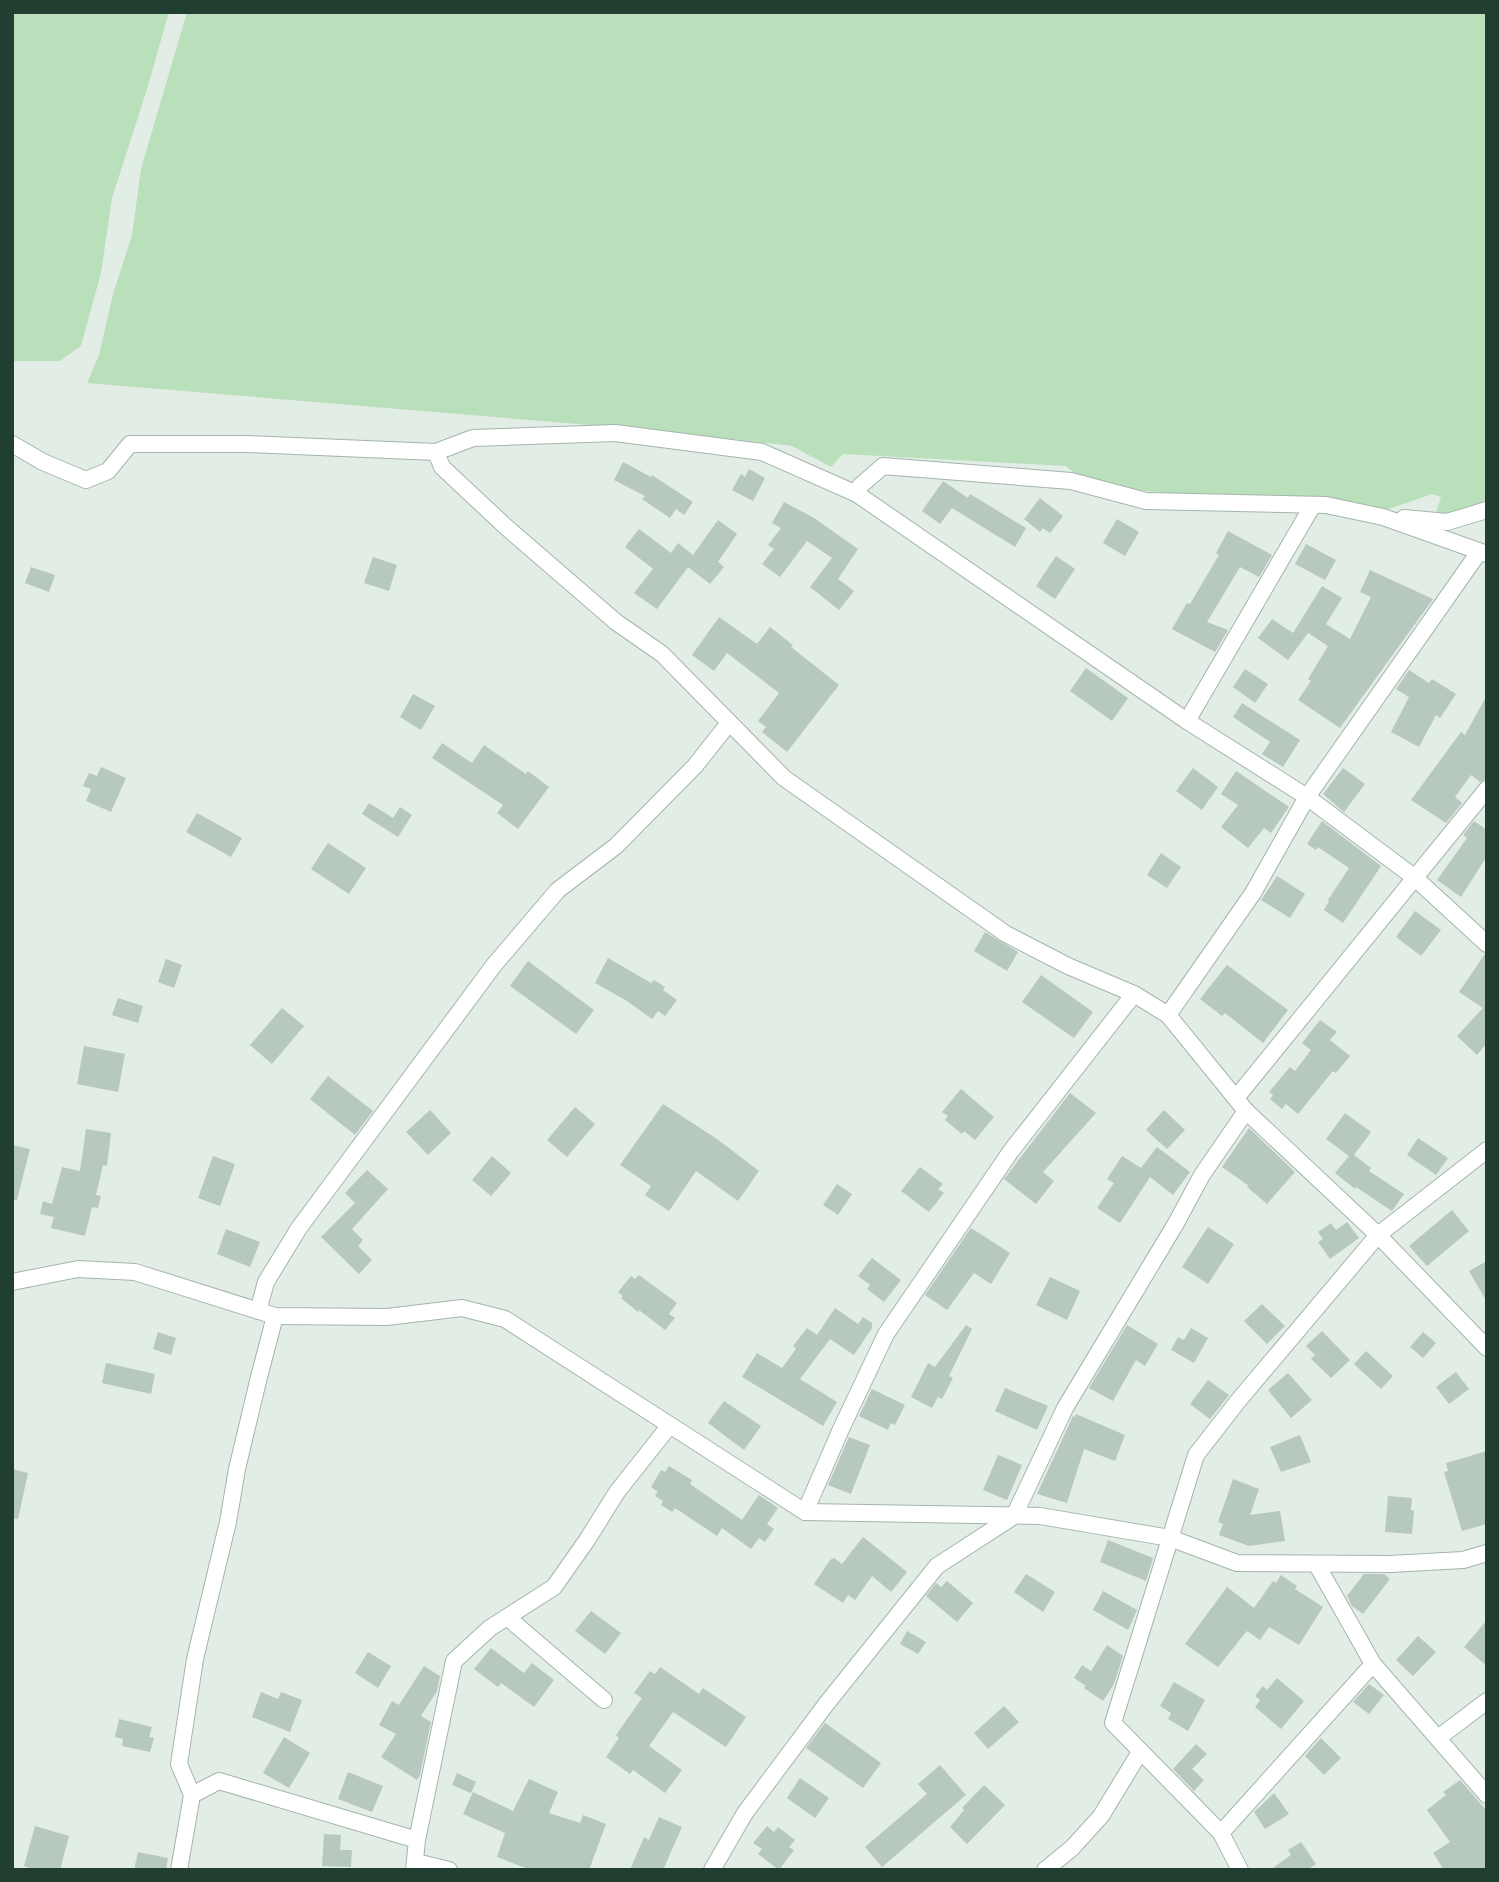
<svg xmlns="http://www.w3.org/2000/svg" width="1499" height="1882" font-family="'IBM Plex Sans',sans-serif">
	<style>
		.green { fill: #b9e0bb }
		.building { fill: #b7c8be }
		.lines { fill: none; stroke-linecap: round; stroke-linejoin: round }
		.minor-casing { stroke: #a4b5ac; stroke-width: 18 }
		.minor { stroke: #fff; stroke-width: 16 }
	</style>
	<rect width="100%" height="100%" fill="#e2ede6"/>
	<g class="green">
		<path d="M12,12H169L148,86L112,198L101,273L81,346L60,361H12Z"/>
		<path d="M187,12H1487V517L1436,513L1441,497L1432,494L1377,513L1217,501L1085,482L1066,466L843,454L831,467L792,446L662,431L87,383L99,355L113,294L132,235L141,169Z"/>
	</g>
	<g class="building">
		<path d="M623,462L651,477L652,475L693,502L684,515L676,509L670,518L642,499L645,496L614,480Z"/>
		<path d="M749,469L765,478L753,501L732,490L741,474L745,477Z"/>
		<path d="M943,481L968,498L970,494L1026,528L1015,547L952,508L940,524L922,511Z"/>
		<path d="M1040,498L1063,516L1050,533L1043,528L1040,532L1024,519Z"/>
		<path d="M784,502L814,518L858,549L838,579L854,591L839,610L810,587L832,558L807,541L780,577L762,564L774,549L768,545L781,528L772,523Z"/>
		<path d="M1117,519L1139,532L1125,556L1103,543Z"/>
		<path d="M718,520L737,534L718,562L724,567L710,584L688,567L657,609L634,593L653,569L625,547L639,529L671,553L678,543L693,555Z"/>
		<path d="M1228,531L1272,555L1259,577L1240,567L1207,622L1228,630L1215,652L1172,629L1187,603L1190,604L1219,555L1216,553Z"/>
		<path d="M1306,544L1336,560L1325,580L1295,564Z"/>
		<path d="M1056,556L1075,569L1055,599L1036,586Z"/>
		<path d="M373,557L397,565L389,591L364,583Z"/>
		<path d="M31,567L55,575L49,592L25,583Z"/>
		<path d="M1370,570L1433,599L1340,728L1298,700L1311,681L1308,679L1328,646L1308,633L1288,660L1258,638L1272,619L1293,633L1322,586L1342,598L1326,624L1350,639L1371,597L1360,592Z"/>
		<path d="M719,617L757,644L770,627L793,645L791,647L839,685L787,752L762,732L766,727L758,721L779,693L727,653L714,671L692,655Z"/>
		<path d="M1086,668L1128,698L1112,721L1070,691Z"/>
		<path d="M1245,669L1268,684L1255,703L1233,687Z"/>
		<path d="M1409,670L1429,683L1432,679L1456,694L1440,718L1436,715L1419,747L1391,732L1409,697L1396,689Z"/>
		<path d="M413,694L435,706L421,730L400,717Z"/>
		<path d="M1487,695V779L1480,782L1471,775L1455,797L1462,803L1446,823L1411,800L1461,732L1465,735Z"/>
		<path d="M1242,703L1300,740L1283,767L1262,754L1270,742L1233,717Z"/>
		<path d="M442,743L472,763L484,745L526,774L528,771L549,787L518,829L497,813L503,805L432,758Z"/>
		<path d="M101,767L126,778L111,812L86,801L91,789L83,786L89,773L97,776Z"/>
		<path d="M1193,768L1218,787L1202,810L1176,791Z"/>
		<path d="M1343,768L1365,784L1344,812L1323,794Z"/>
		<path d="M1236,771L1289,807L1271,833L1264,828L1248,848L1221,827L1238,805L1221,794Z"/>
		<path d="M369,803L393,818L400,807L412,815L398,837L362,814Z"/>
		<path d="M197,813L242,838L231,857L186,832Z"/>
		<path d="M1322,821L1381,866L1343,923L1324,910L1329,901L1328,900L1349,868L1318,847L1316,850L1307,844Z"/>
		<path d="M1474,821L1487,830V856L1461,897L1437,880L1467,838L1463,835Z"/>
		<path d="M328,843L366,868L349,894L311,869Z"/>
		<path d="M1161,853L1181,867L1167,888L1147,875Z"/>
		<path d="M1277,876L1305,894L1290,918L1261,900Z"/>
		<path d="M1415,911L1441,930L1421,956L1396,937Z"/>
		<path d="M985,932L1018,952L1007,971L974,951Z"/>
		<path d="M1485,954H1487V1043L1477,1055L1457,1036L1483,1008L1459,992Z"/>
		<path d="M608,958L651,983L654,980L665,987L663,990L677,1000L665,1016L658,1011L652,1019L627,1001L595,983Z"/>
		<path d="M166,959L182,965L174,988L158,982Z"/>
		<path d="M528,961L594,1010L576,1034L510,986Z"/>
		<path d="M1227,965L1288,1010L1263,1043L1225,1013L1222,1016L1200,999Z"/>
		<path d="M1041,975L1093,1012L1074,1038L1022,1002Z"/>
		<path d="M118,998L143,1006L138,1023L112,1015Z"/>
		<path d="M282,1008L304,1026L272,1064L250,1045Z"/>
		<path d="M1320,1020L1337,1032L1330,1040L1350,1056L1336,1073L1333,1071L1298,1114L1286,1104L1282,1109L1270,1099L1273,1095L1269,1092L1290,1067L1295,1071L1311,1050L1302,1043Z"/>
		<path d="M84,1046L125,1054L118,1092L77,1084Z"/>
		<path d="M328,1076L373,1111L355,1135L310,1099Z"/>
		<path d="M961,1089L994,1117L975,1140L964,1131L962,1134L945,1120L948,1116L942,1112Z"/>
		<path d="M1070,1093L1096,1113L1043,1172L1054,1181L1036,1204L1004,1179Z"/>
		<path d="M663,1104L717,1139L759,1171L738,1201L696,1171L669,1211L645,1195L651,1186L620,1165Z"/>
		<path d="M575,1107L595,1124L567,1157L547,1140Z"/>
		<path d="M430,1110L451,1133L428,1155L406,1132Z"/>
		<path d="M1164,1110L1185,1130L1167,1149L1146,1130Z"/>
		<path d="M1345,1113L1371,1132L1354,1155L1371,1168L1369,1171L1404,1194L1392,1211L1356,1187L1355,1189L1335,1173L1349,1156L1326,1139Z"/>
		<path d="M1249,1128L1295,1172L1267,1204L1247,1187L1249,1186L1222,1167Z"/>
		<path d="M86,1129L111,1133L107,1166L103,1165L96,1195L101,1196L98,1208L92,1207L85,1236L51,1228L54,1217L40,1214L43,1201L52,1204L62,1167L80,1171Z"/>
		<path d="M1418,1138L1448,1158L1436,1175L1407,1155Z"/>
		<path d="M12,1145L30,1149L17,1200H12Z"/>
		<path d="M1157,1147L1190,1172L1173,1195L1150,1177L1120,1223L1097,1208L1114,1183L1107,1179L1122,1156L1141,1168Z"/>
		<path d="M213,1156L235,1164L220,1206L198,1198Z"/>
		<path d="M492,1156L511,1173L491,1196L472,1180Z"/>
		<path d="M920,1167L943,1184L938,1189L944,1193L929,1212L901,1191Z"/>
		<path d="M367,1170L388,1189L352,1229L363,1240L358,1246L372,1260L359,1274L321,1237L355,1203L345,1193Z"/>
		<path d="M837,1184L852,1194L838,1215L823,1205Z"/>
		<path d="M1452,1210L1469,1231L1427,1266L1409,1246Z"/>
		<path d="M1347,1222L1359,1238L1330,1259L1318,1242L1323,1239L1318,1232L1331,1223L1336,1230Z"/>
		<path d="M1208,1227L1234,1244L1208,1284L1182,1267Z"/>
		<path d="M971,1228L1010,1253L991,1284L974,1273L947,1310L925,1295Z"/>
		<path d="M226,1229L260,1242L250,1267L217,1254Z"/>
		<path d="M872,1258L901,1280L884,1302L867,1289L870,1285L858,1276Z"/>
		<path d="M1487,1261V1302L1469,1271Z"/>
		<path d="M639,1275L677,1303L669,1314L675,1318L665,1330L639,1310L638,1312L621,1298L623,1296L618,1292L631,1276L635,1279Z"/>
		<path d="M1050,1277L1080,1291L1067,1320L1036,1305Z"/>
		<path d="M1262,1304L1285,1326L1267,1344L1244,1321Z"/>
		<path d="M835,1308L858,1324L863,1317L872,1323V1328L854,1355L830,1339L800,1379L837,1402L823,1426L742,1377L757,1353L782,1368L796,1349L793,1346L807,1328L817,1335Z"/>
		<path d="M966,1325L972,1329L949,1376L953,1378L942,1399L938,1397L932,1408L911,1397L928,1363L935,1367Z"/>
		<path d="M1127,1325L1158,1344L1145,1366L1136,1360L1113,1401L1089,1388Z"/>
		<path d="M1191,1328L1208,1338L1194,1363L1171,1350L1178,1337L1184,1340Z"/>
		<path d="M1322,1331L1350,1360L1331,1378L1311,1359L1315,1355L1306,1346Z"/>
		<path d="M158,1332L176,1338L171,1355L153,1349Z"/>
		<path d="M1423,1332L1436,1343L1423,1358L1410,1347Z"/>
		<path d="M1366,1351L1393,1376L1381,1389L1354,1364Z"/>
		<path d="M106,1363L155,1374L151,1394L102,1383Z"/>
		<path d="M1456,1372L1469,1389L1449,1404L1436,1387Z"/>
		<path d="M1288,1373L1312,1400L1291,1418L1268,1390Z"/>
		<path d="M1208,1380L1229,1395L1210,1419L1190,1404Z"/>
		<path d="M1005,1388L1048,1406L1037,1430L995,1411Z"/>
		<path d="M872,1389L905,1405L895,1425L891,1423L888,1430L859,1416Z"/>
		<path d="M724,1401L761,1426L744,1450L708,1423Z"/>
		<path d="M1076,1414L1125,1435L1115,1461L1084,1449L1067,1503L1037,1494L1073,1416L1075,1417Z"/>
		<path d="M1300,1435L1311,1462L1281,1472L1270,1447Z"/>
		<path d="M849,1437L870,1445L851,1494L828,1485Z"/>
		<path d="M1487,1451V1524L1462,1531L1444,1472L1448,1471L1446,1463Z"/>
		<path d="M998,1455L1022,1465L1007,1500L983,1490Z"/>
		<path d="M669,1466L692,1480L690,1484L742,1520L759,1495L778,1508L767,1524L774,1529L765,1542L759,1538L751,1549L722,1528L717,1536L675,1508L672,1512L661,1505L663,1501L655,1496L658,1492L651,1487L661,1470L665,1472Z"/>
		<path d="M12,1469L28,1473L18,1519L12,1518Z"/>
		<path d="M1233,1479L1259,1489L1250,1515L1280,1511L1285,1541L1249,1546L1219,1535L1223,1524L1218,1522Z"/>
		<path d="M1388,1496L1412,1498L1411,1510L1414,1511L1412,1534L1385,1532Z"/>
		<path d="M863,1537L907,1572L891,1592L872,1576L855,1600L848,1595L843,1603L814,1584L830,1560L834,1558L842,1564Z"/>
		<path d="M1108,1540L1153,1558L1146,1581L1100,1562Z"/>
		<path d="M1026,1574L1055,1592L1043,1612L1014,1592Z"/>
		<path d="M1364,1574H1384L1390,1579L1363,1614L1352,1606L1347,1596Z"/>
		<path d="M1281,1575L1297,1586L1295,1589L1323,1607L1299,1645L1269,1627L1260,1640L1247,1631L1218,1667L1185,1644L1227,1587L1254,1608L1273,1581L1276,1583Z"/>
		<path d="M947,1581L973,1603L957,1622L926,1596L936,1583L941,1587Z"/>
		<path d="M1103,1591L1137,1610L1128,1630L1093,1610Z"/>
		<path d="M591,1611L621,1633L605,1654L575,1631Z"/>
		<path d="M1487,1620V1666L1464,1647Z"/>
		<path d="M907,1631L926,1642L918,1654L900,1644Z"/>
		<path d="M1418,1636L1436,1652L1413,1676L1396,1660Z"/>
		<path d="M1107,1645L1123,1656L1114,1684L1103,1701L1084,1688L1086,1686L1074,1678L1082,1665L1091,1671Z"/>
		<path d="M491,1648L524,1673L532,1663L554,1680L534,1707L501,1683L498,1687L474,1669Z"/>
		<path d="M368,1652L391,1666L378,1688L355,1673Z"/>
		<path d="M424,1666L440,1676L437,1691L421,1716L431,1722L420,1775L417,1780L381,1757L396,1734L379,1725L392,1701L399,1705Z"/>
		<path d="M660,1667L699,1694L703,1688L746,1717L726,1747L673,1712L649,1746L682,1770L665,1793L633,1770L630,1774L606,1757L619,1738L616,1735L642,1698L634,1693L650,1671L655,1674Z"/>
		<path d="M1277,1678L1304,1701L1281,1729L1255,1707L1260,1700L1255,1696L1263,1686L1267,1690Z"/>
		<path d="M1174,1682L1205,1700L1188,1731L1168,1719L1171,1713L1160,1706Z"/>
		<path d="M1369,1684L1384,1695L1369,1714L1353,1702Z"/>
		<path d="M261,1692L278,1699L281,1692L302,1700L290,1732L252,1717Z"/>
		<path d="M1004,1706L1019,1722L988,1749L974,1733Z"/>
		<path d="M119,1719L152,1727L149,1737L154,1738L150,1752L122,1746L123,1739L115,1737Z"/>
		<path d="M825,1723L881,1763L863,1788L806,1748Z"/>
		<path d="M284,1737L310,1753L289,1788L263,1773Z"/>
		<path d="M1321,1738L1341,1758L1324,1775L1305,1756Z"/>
		<path d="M1196,1744L1207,1754L1192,1769L1204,1780L1194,1791L1173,1769Z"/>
		<path d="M940,1765L966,1795L882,1867L865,1847L927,1794L918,1784Z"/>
		<path d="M348,1772L383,1786L372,1812L338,1799Z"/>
		<path d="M457,1773L476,1782L471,1793L452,1785Z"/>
		<path d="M800,1778L829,1798L815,1818L787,1798Z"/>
		<path d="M529,1779L558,1792L549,1813L580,1823L583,1815L606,1824L589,1870H531L497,1857L505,1833L463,1814L473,1792L513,1811Z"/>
		<path d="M1460,1780L1487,1811V1870H1444L1433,1853L1450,1842L1427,1810L1446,1795L1443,1792Z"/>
		<path d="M984,1785L1005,1805L967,1844L950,1827L964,1810L962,1808Z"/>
		<path d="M1274,1793L1289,1814L1265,1829L1254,1812Z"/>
		<path d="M659,1817L682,1827L663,1870H630L644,1837L649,1840Z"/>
		<path d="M35,1826L69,1836L60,1870H36L24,1866Z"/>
		<path d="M767,1826L774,1832L778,1827L795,1840L789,1847L794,1850L779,1870L758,1854L762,1849L753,1843Z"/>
		<path d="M324,1834L341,1835L340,1850H352L351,1867L322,1866Z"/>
		<path d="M1301,1842L1316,1864L1307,1870H1270L1291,1855L1288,1850Z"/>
		<path d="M138,1852L168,1858L166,1870H134Z"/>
	</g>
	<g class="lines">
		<defs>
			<g id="minor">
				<path d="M12,444L43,462L86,480L108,471L130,444H246L436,452L473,438L615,433L762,452L857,494L1187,721L1307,797L1414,877L1487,944"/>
				<path d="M436,452L442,467L505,526L616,622L662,654L784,778L1006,934L1068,966L1134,994L1168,1015L1246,1111L1378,1235L1487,1348"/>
				<path d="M857,494L860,486L883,466L1071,481L1146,501L1326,505L1383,517L1487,554"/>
				<path d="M1404,518L1447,522L1487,510"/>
				<path d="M1187,721L1313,505"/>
				<path d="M1168,1015L1253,893L1307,797L1479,552"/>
				<path d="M1236,1098L1487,789"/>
				<path d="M12,1282L78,1269L135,1272L275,1316L387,1317L462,1308L505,1319L805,1512L1040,1516L1170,1538L1237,1563L1390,1564L1463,1560L1487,1553"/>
				<path d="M258,1311L266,1282L299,1228L494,965L558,890L616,846L695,766L729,723"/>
				<path d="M805,1512L841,1429L886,1334L1011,1151L1134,994"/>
				<path d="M1317,1565L1373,1664L1487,1795"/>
				<path d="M507,1617L604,1700"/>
				<path d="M1438,1738L1487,1701"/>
				<path d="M192,1795L219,1781L417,1840"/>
				<path d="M1221,1833L1373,1664"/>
				<path d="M416,1862L449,1870"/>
				<path d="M179,1870L192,1795L179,1764L195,1659L228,1522L237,1469L258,1381L275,1316"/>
				<path d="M414,1870L417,1840L454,1661L490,1628L554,1587L587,1540L617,1492L670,1425"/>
				<path d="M712,1870L745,1813L827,1703L937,1566L1014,1516L1065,1408L1175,1225L1202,1175L1246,1111"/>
				<path d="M1045,1870L1072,1848L1101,1816L1140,1752"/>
				<path d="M1240,1870L1221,1833L1113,1723L1196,1455L1238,1401L1378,1235L1487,1150"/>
			</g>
		</defs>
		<use href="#minor" class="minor-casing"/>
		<use href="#minor" class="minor"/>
	</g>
	<rect width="1499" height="1882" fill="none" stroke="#203f30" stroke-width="28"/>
</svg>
